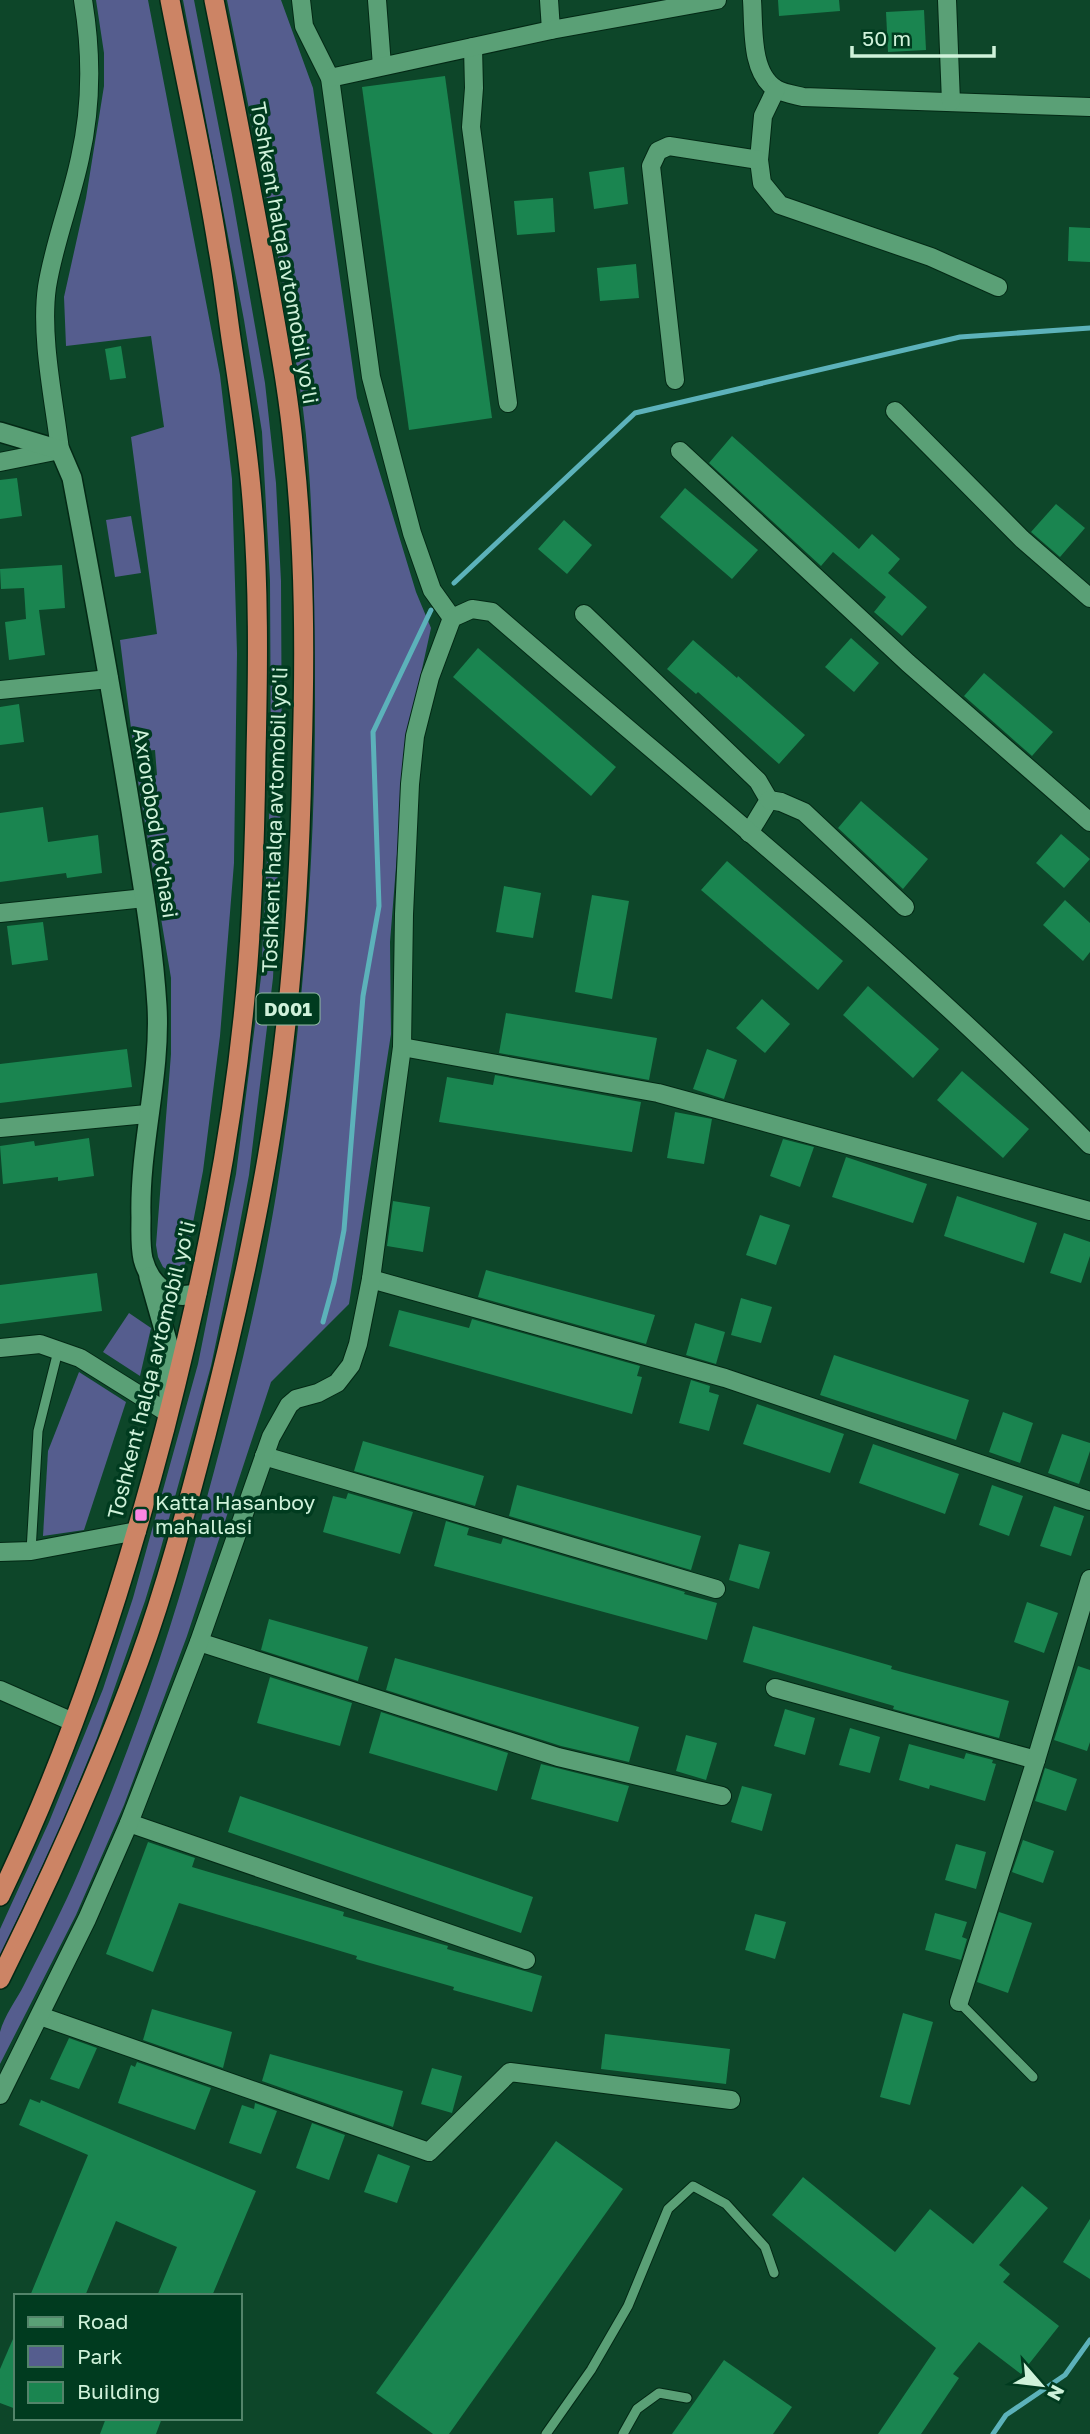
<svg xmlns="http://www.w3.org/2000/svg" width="1090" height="2434" font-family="'Golos Text',sans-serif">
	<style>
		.green { fill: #555d8e }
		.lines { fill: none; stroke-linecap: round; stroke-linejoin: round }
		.stream { stroke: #5cb2ba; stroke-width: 5 }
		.building { fill: #1a8550 }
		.service-casing { stroke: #032915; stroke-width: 11 }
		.minor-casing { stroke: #032915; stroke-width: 20 }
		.tertiary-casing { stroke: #032915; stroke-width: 22 }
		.trunk-casing { stroke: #032915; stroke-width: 22 }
		.service { stroke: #5aa076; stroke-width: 9 }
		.minor { stroke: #5aa076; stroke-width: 18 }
		.tertiary { stroke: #5aa076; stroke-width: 19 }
		.trunk { stroke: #cc8465; stroke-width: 19 }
		.poi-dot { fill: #fc86e3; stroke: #003b1f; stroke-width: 2.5 }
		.labels { text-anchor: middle; stroke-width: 7; stroke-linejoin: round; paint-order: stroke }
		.shield { fill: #003b1f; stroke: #91bba2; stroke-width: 2 }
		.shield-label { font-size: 19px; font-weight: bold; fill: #cff2da }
		.street-label { font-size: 21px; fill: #cff2da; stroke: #003b1f }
		.poi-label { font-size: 21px; fill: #cff2da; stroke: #003b1f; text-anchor: start }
	</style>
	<rect width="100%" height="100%" fill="#0d4629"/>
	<g class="green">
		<path d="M96,0H148L220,375L232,479L237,653L234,863L220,1036L203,1171L185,1264C178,1272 172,1273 163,1267L158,1257L156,1245L171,1054V978L138,781L157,775L155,750L134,752L120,640L157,634L131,437L164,427L151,336L66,346L64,297L86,198L104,86V53Z"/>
		<path d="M183,0H194L232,195L265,383L276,483L281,581L282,779L273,978L249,1175L231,1271L211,1366L159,1555L145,1601L97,1738L61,1826L0,1956V1929L49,1822L103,1689L133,1598L198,1364L236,1174L261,977L271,779L270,581L262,432L244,320Z"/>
		<path d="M227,0H281L313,88L357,398L416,592L431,628L406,742L390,942L391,1034L349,1304L271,1382L187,1636L124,1805L76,1915L0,2064C0,2055 0,2041 0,2032C4,2016 17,1999 24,1985C43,1947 63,1909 80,1869C125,1762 166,1650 196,1538C227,1425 257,1311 276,1195C306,1006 319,814 314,622C313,551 312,479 303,409C284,272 254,136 227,0Z"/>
		<path d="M131,516L141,573L115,577L106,520Z"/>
		<path d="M129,1313L151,1328L140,1376L103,1352Z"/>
		<path d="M79,1372L126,1402L84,1530L43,1536L48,1451Z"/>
	</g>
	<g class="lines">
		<g class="stream">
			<path d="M454,583L635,413L960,337L1090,328"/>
			<path d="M323,1322L334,1282L344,1230L363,996L379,906L373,732L431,610"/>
			<path d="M993,2434L1006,2415L1065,2375L1090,2340"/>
		</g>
	</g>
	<g class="building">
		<path d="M778,0H839L840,11L779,16Z"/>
		<path d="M924,10L926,50L888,52L886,12Z"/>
		<path d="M445,76L492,418L409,430L362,87Z"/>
		<path d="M624,167L628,204L594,209L589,172Z"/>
		<path d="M553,198L555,232L517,235L514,201Z"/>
		<path d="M1069,227L1090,228V262L1068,261Z"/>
		<path d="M636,264L639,298L600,301L597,268Z"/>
		<path d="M121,346L126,378L110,380L105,349Z"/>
		<path d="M732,436L859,549L872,534L900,559L888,573L927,607L902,636L874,612L886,597L833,552L821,566L709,463Z"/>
		<path d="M17,478L22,516L0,519V480Z"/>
		<path d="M685,488L758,550L732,579L660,517Z"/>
		<path d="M1056,504L1085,528L1060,557L1031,532Z"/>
		<path d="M564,520L592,545L567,574L538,549Z"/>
		<path d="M62,565L65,608L39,610L45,655L9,660L5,622L26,619L24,588L1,589L0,569Z"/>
		<path d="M851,638L879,663L854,692L825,667Z"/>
		<path d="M693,640L737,678L738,676L805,735L779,764L698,692L696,694L667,669Z"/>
		<path d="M478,648L616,767L591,796L453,677Z"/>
		<path d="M984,673L1053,732L1032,756L964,696Z"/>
		<path d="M19,704L24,742L0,745V707Z"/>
		<path d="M861,801L928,859L903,889L838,828Z"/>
		<path d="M43,807L48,842L98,835L102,873L67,878L66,873L0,882V813Z"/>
		<path d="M1061,834L1090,859L1064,888L1036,863Z"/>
		<path d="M727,861L843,961L818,990L701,890Z"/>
		<path d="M504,886L541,893L533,938L496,932Z"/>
		<path d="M592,895L629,901L612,999L575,992Z"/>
		<path d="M1065,900L1090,923V952L1083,961L1043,925Z"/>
		<path d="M43,922L48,960L12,965L7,926Z"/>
		<path d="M868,986L939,1049L913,1078L843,1015Z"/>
		<path d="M762,999L790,1024L765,1053L736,1028Z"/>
		<path d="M506,1013L657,1038L649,1080L499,1053Z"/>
		<path d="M127,1049L132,1087L0,1103V1064Z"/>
		<path d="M707,1049L737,1060L724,1099L693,1089Z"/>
		<path d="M962,1071L1029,1129L1003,1158L937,1100Z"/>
		<path d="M495,1075L641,1102L632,1152L439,1122L447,1077L493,1085Z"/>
		<path d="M675,1112L712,1119L704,1164L667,1158Z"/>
		<path d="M89,1138L94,1176L58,1181V1177L3,1184L0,1146L34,1141L35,1146Z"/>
		<path d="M783,1139L814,1147L800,1187L770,1176Z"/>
		<path d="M846,1157L927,1184L913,1223L832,1197Z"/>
		<path d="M957,1196L1037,1223L1024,1263L944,1236Z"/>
		<path d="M393,1201L430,1207L423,1252L387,1246Z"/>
		<path d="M760,1215L790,1225L776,1265L746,1255Z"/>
		<path d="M1064,1233L1090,1242V1256L1081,1283L1050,1273Z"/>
		<path d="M486,1270L655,1315L646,1344L478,1297Z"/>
		<path d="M97,1273L102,1311L0,1324V1285Z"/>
		<path d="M741,1298L772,1307L761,1343L731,1335Z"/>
		<path d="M399,1310L469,1328L472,1319L640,1366L637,1376L642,1377L632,1414L389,1346Z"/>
		<path d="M695,1323L725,1332L716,1364L686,1355Z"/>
		<path d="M834,1355L969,1400L956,1440L820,1395Z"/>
		<path d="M691,1380L710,1386L709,1392L719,1395L709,1431L679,1423Z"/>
		<path d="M757,1404L844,1434L830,1473L743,1444Z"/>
		<path d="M1003,1412L1033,1423L1020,1463L989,1452Z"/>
		<path d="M1062,1434L1090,1443V1451L1079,1484L1048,1473Z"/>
		<path d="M363,1441L484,1476L475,1506L354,1471Z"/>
		<path d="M873,1444L959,1474L945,1514L859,1483Z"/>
		<path d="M517,1485L701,1536L691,1570L509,1516Z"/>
		<path d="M992,1485L1023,1496L1009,1536L979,1525Z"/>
		<path d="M348,1493L413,1512L400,1554L323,1532L333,1496L346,1499Z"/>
		<path d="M1054,1506L1084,1516L1071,1556L1040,1546Z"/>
		<path d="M446,1521L469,1528L467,1535L501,1544L503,1538L685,1592L684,1594L717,1603L707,1640L434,1566Z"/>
		<path d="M739,1544L770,1552L759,1589L729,1580Z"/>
		<path d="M1027,1602L1058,1613L1044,1653L1014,1642Z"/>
		<path d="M269,1619L368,1647L358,1681L261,1650Z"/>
		<path d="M753,1626L892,1666L891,1669L1009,1701L999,1738L893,1709L894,1706L743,1662Z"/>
		<path d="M395,1658L639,1727L629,1762L561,1746L386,1690Z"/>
		<path d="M1078,1666L1090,1670V1742L1087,1751L1054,1740Z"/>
		<path d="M270,1677L352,1703L340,1746L257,1723Z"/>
		<path d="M785,1709L815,1718L805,1755L774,1746Z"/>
		<path d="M381,1712L508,1753L497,1791L369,1753Z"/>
		<path d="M850,1728L880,1737L870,1773L839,1765Z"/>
		<path d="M686,1735L717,1743L706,1780L676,1771Z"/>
		<path d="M909,1744L964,1759L966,1753L993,1760L992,1763L996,1764L985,1801L930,1785L929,1789L899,1780Z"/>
		<path d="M541,1764L629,1786L618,1822L531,1799Z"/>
		<path d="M1045,1768L1077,1779L1066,1811L1035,1801Z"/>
		<path d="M742,1786L772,1794L762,1831L731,1822Z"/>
		<path d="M240,1796L533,1897L521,1933L228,1832Z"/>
		<path d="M1023,1840L1054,1851L1043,1883L1012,1872Z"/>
		<path d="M148,1842L195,1858L192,1867L344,1912L343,1916L448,1946L447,1949L542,1976L532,2012L453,1990L454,1987L356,1959L357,1956L179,1903L153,1972L106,1954Z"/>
		<path d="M956,1844L986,1852L976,1889L945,1880Z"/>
		<path d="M999,1912L1032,1923L1008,1993L977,1982Z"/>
		<path d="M935,1913L967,1922L962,1937L967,1939L961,1960L925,1950Z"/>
		<path d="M755,1914L786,1922L775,1959L745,1950Z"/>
		<path d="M152,2009L232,2032L223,2068L143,2040Z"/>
		<path d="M903,2013L933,2022L910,2105L880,2097Z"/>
		<path d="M605,2034L730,2049L726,2084L601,2069Z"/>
		<path d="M69,2038L97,2048L79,2089L50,2079Z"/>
		<path d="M270,2054L403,2091L393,2127L262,2081Z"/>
		<path d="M137,2062L211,2088L195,2130L118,2103L131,2065L135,2067Z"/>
		<path d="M432,2068L462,2076L452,2113L421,2104Z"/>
		<path d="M30,2099L40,2103L41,2100L256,2191L212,2296H157L177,2247L116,2221L85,2296H30L88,2155L19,2125Z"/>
		<path d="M255,2103L277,2111L261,2154L229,2143L242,2105L254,2109Z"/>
		<path d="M312,2123L345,2135L329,2180L296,2168Z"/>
		<path d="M556,2141L623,2189L449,2434H433L376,2393Z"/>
		<path d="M378,2154L410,2166L397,2203L364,2192Z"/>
		<path d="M803,2177L895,2252L930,2209L973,2244L1022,2186L1048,2208L999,2265L1010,2274L1003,2282L1059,2326L1021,2374L979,2342L953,2374L959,2378L921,2434H878L936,2348L772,2215Z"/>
		<path d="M1090,2219V2279L1063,2262Z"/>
		<path d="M16,2332V2409L0,2403V2369Z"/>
		<path d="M724,2360L792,2407L773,2434H672Z"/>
		<path d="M106,2418H162L156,2434H100Z"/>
	</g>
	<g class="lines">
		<defs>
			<g id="service">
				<path d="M31,1551L38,1431L58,1351"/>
				<path d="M959,2002L1033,2077"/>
				<path d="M546,2434L591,2370L628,2306L668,2209L693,2186L726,2204L765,2247L774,2273"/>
				<path d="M623,2434L637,2409L659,2393L687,2398"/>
			</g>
			<g id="minor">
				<path d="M301,0L304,26L330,78L371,377L412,533L432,590L452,618"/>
				<path d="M377,0L382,66"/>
				<path d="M549,0L551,30"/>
				<path d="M752,0C754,27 750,73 776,89C783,93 795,95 803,97L1090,107"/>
				<path d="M947,0L951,102"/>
				<path d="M473,47L474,88L471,127L508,403"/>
				<path d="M330,78L551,30L717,0"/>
				<path d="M776,89L763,116L759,160L762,183L780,205L931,257L998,287"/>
				<path d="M675,380L651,166L658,151L669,146L759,160"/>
				<path d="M895,411L1022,539L1090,598"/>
				<path d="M680,451L908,663L1090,822"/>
				<path d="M0,462L60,450C54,400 40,336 47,287C54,243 71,201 80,158C92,105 92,54 83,0"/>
				<path d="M584,614L758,781L769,800L749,833"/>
				<path d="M0,690L109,679"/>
				<path d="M769,800L781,802L804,812L905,907"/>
				<path d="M0,913L145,898"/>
				<path d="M402,1047L658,1093L1090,1211"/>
				<path d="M0,1128L147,1114"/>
				<path d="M371,1279L725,1378L1090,1501"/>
				<path d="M0,1348L40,1344L80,1358L168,1413"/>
				<path d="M264,1456L716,1589"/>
				<path d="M0,1552L31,1551L137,1531"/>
				<path d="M199,1642L558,1757L722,1796"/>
				<path d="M775,1688L1036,1760"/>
				<path d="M0,1690L73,1722"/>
				<path d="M129,1823L526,1960"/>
				<path d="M959,2002L1036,1760L1090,1579"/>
				<path d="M40,2016L429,2152L510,2072L731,2100"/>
				<path d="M0,2095L87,1919L129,1823L199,1642L271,1437L289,1405L296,1399L318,1393L337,1383L351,1365L358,1344L371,1279L402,1047L404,914L410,784L415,736L430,677L452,618L472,609L492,612C694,788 903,954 1090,1145"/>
			</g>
			<g id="tertiary">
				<path d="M0,432L60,450L72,478C93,589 113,700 131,811C141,876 153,940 157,1006C161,1076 139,1146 141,1217C141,1231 140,1245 143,1259C150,1285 170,1302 197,1293"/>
				<path d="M149,1277L168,1344L169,1398"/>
			</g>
			<g id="trunk">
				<path d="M0,1896C72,1747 123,1588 165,1428C202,1283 233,1136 246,987C253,910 255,832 256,754C258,669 259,584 252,500C248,448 240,397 232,345C227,313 224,281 218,249C205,166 186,83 170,0"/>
				<path d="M0,1979C52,1875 99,1770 139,1661C166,1587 186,1511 206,1435C235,1323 261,1210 277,1095C293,984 300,872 302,759C305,657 305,555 294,453C289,395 278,338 268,281C251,187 233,94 214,0"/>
			</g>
		</defs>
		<use href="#service" class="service-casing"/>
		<use href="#minor" class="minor-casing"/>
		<use href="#tertiary" class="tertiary-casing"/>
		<use href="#trunk" class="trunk-casing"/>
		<use href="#service" class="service"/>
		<use href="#minor" class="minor"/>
		<use href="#tertiary" class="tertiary"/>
		<use href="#trunk" class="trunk"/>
	</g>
	<rect class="poi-dot" x="134" y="1508" width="14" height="14" rx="3.5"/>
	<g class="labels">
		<rect class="shield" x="256.5" y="993.5" width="63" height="31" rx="5"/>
		<g class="shield-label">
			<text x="288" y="1016">D001</text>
		</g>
		<g class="street-label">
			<text transform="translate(284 253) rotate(80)" y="7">Toshkent halqa avtomobil yo'li</text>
			<text transform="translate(275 820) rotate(-88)" y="7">Toshkent halqa avtomobil yo'li</text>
			<text transform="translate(155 823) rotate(81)" y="7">Axrorobod ko'chasi</text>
			<text transform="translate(152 1370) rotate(-76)" y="7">Toshkent halqa avtomobil yo'li</text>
		</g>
		<g class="poi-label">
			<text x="155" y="1510">Katta Hasanboy<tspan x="155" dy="24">mahallasi</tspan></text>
		</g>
	</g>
	<rect x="14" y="2294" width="228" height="126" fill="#003b1f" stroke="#53846a" stroke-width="2"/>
	<rect x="28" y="2317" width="35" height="10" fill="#5aa076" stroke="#53846a" stroke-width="2"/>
	<text x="77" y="2329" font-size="21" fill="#cff2da">Road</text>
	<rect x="28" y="2346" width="35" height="21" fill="#555d8e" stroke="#53846a" stroke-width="2"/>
	<text x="77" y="2364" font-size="21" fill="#cff2da">Park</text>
	<rect x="28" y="2382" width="35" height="21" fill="#1a8550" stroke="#53846a" stroke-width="2"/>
	<text x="77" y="2399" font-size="21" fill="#cff2da">Building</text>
	<g transform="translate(1041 2385) rotate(118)" stroke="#003b1f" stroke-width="5" paint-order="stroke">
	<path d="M0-5L12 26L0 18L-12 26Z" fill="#cff2da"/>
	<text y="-10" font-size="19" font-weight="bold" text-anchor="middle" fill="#cff2da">N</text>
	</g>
	<path d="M852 46v10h142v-10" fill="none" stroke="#cff2da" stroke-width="3.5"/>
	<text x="862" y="46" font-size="21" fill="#cff2da" stroke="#003b1f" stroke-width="5" paint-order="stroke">50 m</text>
</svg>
